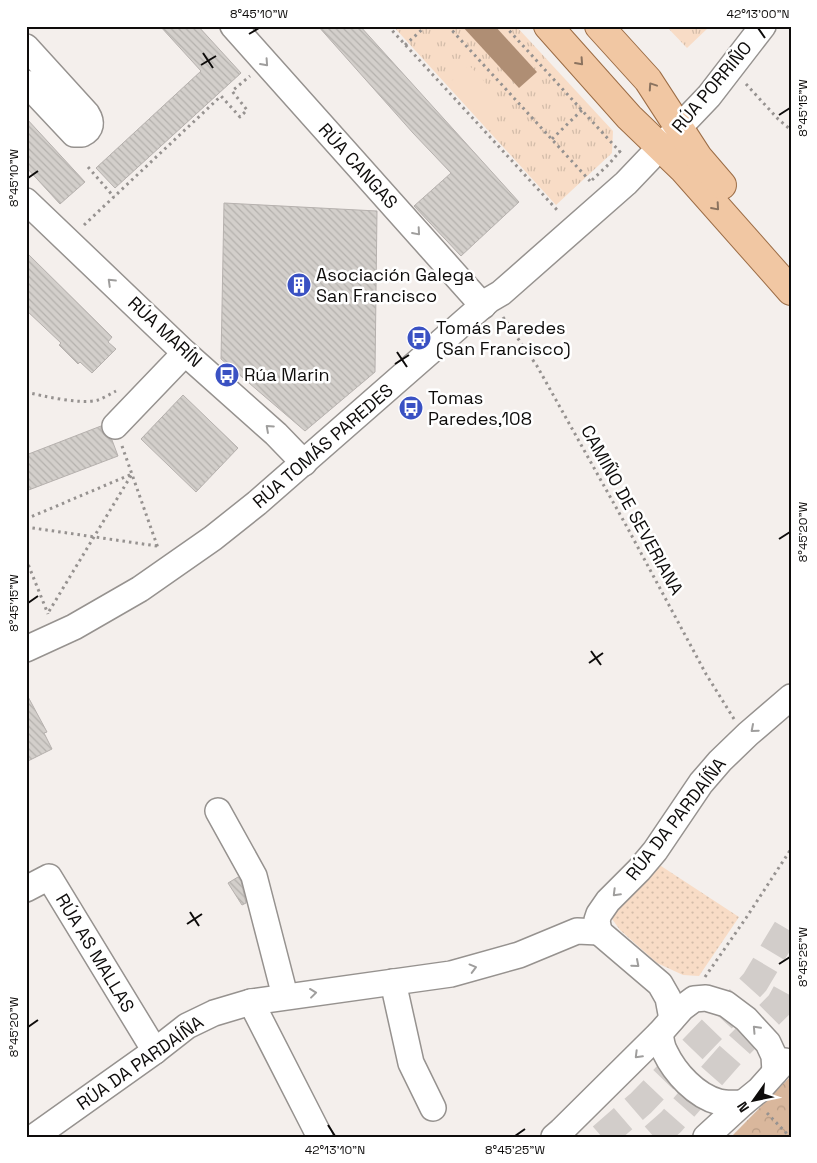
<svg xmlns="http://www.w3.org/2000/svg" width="817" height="1163" font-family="'Space Grotesk',sans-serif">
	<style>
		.grass { fill: url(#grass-dots) }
		.forest { fill: url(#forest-crowns) }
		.park { fill: url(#park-tufts) }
		.pitch { fill: #f8dcc6 }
		.water { fill: #af8e74 }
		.building { fill: url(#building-back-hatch); stroke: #b6b1ae }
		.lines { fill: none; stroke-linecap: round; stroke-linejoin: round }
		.trunk-tunnel { stroke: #d2cdca; stroke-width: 28; stroke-dasharray: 28 14; stroke-linecap: butt }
		.minor-casing { stroke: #96928f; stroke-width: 28 }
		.primary-casing { stroke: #9c6d46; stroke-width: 30 }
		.path { stroke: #969290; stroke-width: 3; stroke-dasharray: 2.5 4; stroke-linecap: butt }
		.minor { stroke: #fff; stroke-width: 25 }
		.primary { stroke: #f1c7a3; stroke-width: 28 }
		.oneway { stroke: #8b735f }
		.oneway2 { stroke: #9f9e9d }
		.ticks { fill: none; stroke: #0e0c0b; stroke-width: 2 }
		.labels { text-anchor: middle; stroke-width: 5; stroke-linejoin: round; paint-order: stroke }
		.street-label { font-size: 18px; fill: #0e0c0b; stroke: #fff }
		.poi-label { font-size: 18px; fill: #0e0c0b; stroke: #fff; text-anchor: start }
		.neatline { fill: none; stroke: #0e0c0b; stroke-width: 2 }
		.ticks-label { font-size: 12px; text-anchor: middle; fill: #0e0c0b }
	</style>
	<defs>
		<pattern id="grass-dots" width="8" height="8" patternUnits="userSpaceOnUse" patternTransform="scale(1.25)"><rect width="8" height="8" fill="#f8dcc6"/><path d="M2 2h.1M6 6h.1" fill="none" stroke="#d3bca9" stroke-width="1.8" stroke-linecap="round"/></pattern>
		<pattern id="forest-crowns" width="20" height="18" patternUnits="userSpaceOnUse" patternTransform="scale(1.25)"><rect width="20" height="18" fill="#d9b79c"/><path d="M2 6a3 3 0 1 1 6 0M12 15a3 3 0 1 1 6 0" fill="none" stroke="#b99c85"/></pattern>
		<pattern id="park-tufts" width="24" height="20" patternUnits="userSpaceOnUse" patternTransform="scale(1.25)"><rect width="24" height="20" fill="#f8dcc6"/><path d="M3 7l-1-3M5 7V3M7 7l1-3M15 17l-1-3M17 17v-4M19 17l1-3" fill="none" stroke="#d3bca9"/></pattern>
		<pattern id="building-back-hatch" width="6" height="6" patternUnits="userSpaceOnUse" patternTransform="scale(1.25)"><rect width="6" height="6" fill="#d3cfcb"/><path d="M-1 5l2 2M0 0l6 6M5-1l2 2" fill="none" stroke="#b4b1ad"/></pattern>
	</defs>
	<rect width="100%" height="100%" fill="#f4efec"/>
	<path class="grass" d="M658,864L739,917L699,976L683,975L657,963L620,930L612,919V905Z"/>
	<path class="forest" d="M791,1076V1137H731Z"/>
	<g class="park">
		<path d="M393,26H516L613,131L612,153L556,205Z"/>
		<path d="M666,26H709V27L687,48Z"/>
	</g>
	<path class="pitch" d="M469,65L506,105L486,123L449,83Z"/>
	<path class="water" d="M462,26H495L537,72L519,88Z"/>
	<g class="building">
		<path d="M160,26H198L241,73L115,188L96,168L201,71Z"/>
		<path d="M318,26H360L519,202L461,256L414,206L451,173L413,133Z"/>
		<path d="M26,118L85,182L60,204L26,167Z"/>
		<path d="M224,203L377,211L375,372L305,431L221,359Z"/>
		<path d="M26,252L112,337L108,342L116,349L92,373L80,362L78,364L59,345L61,343L26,310Z"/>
		<path d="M183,395L238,448L196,492L141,439Z"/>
		<path d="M101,426V430L105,436L112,440L118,456L26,491V455Z"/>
		<path d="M26,693L47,732L44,733L52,749L26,762Z"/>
		<path d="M238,877L241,881L246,903L242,905L228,883Z"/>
	</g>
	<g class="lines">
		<g class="trunk-tunnel">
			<path d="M602,1137L641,1103L717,1024L755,982L791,922"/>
			<path d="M654,1137L671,1122L740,1044L780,1004L791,984"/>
		</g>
		<defs>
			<g id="minor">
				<path d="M233,26L483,306"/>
				<path d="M26,47L87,114C92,122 92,129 82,134H74L26,83"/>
				<path d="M26,201L185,353L276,434L304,463"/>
				<path d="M115,426L185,353"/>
				<path d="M26,649L74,627L140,589L213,538L257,503L489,300L501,293L626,183L709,96L763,26"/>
				<path d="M218,811L254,876L285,996"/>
				<path d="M26,889L49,877L155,1051"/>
				<path d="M599,932L597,920L599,914L608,901L639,870L655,851L701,783L720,761L748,734L791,697"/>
				<path d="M599,932L660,984L668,998L672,1019"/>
				<path d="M393,982L411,1063L433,1108"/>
				<path d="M251,1002L320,1137"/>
				<path d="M660,1033C661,1040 662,1047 665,1052C675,1073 696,1096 719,1102C726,1104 735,1103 743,1103"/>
				<path d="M34,1137L155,1051L187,1026L214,1013L251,1002L451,974L519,955L577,931L599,932"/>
				<path d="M554,1137L561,1131L660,1033L682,1008L694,999L706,998L726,1004L746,1019L768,1043L774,1056L775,1072"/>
				<path d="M706,1137L743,1103L759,1090L785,1061"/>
			</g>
			<g id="primary">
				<path d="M548,26L629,117L684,170L791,291"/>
				<path d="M599,26L648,80L698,157L722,185"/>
			</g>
		</defs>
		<use href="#minor" class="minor-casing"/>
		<use href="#primary" class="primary-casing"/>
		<g class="path">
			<path d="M388,26L558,211L560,210"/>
			<path d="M448,26L590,181"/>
			<path d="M505,26L621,153"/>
			<path d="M405,45L426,26"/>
			<path d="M746,84L778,119L791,130"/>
			<path d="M552,139L582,110"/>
			<path d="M88,167L114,197"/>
			<path d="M592,180L609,164L620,151"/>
			<path d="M84,225L221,96L240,117L247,110L232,91L250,76"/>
			<path d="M503,317L537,366L627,527L706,674L734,719"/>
			<path d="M26,392C43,396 81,405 98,400C104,398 110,394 116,391"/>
			<path d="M122,446L158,548"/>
			<path d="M26,519L132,474L48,613"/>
			<path d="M26,527L157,546"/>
			<path d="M26,559L48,614"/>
			<path d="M705,977L746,918L791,849"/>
			<path d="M767,1113L790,1137"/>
		</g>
		<use href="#minor" class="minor"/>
		<use href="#primary" class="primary"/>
	</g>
	<defs><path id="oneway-chevron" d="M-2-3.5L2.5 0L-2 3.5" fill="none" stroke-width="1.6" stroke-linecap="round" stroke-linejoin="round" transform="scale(1.25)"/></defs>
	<g class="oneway">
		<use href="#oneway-chevron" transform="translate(580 62) rotate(48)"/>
		<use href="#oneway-chevron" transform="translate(652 86) rotate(-124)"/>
		<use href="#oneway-chevron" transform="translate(716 207) rotate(49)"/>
	</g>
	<g class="oneway2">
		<use href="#oneway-chevron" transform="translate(265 63) rotate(48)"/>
		<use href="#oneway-chevron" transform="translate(417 232) rotate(49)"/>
		<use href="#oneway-chevron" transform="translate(111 282) rotate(-136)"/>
		<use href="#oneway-chevron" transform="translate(269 428) rotate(-138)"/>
		<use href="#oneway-chevron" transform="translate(754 729) rotate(139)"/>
		<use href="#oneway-chevron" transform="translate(616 893) rotate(135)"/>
		<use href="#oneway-chevron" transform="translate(636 964) rotate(41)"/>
		<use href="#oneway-chevron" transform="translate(473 968) rotate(-15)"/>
		<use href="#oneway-chevron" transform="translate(313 993) rotate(-7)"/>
		<use href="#oneway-chevron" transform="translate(756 1029) rotate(-133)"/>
		<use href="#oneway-chevron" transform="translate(638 1055) rotate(135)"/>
	</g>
	<path class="ticks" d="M758,28L765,38M249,34L259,28M203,53L213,68M201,65L216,56M779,115L790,108M28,178L38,171M397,352L407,367M395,364L409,355M779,539L790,532M28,603L38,596M591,651L601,665M589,663L603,653M190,912L199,926M187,924L202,914M779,964L790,957M28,1027L38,1020M328,1125L335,1136M515,1136L525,1129"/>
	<defs>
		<symbol id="building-disc" viewBox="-11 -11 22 22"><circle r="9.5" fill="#3a51c3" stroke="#fff"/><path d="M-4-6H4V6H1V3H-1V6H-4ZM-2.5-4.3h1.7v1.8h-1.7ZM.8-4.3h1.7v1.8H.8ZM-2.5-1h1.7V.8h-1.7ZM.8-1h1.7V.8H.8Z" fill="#fff"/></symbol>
		<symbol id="bus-disc" viewBox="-11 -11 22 22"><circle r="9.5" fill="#3a51c3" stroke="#fff"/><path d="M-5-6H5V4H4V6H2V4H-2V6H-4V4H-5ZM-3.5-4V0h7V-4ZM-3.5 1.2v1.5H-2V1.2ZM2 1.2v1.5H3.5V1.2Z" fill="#fff"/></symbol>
	</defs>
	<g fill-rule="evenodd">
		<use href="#building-disc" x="285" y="271" width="28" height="28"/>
		<use href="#bus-disc" x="405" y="324" width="28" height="28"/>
		<use href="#bus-disc" x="213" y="361" width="28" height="28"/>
		<use href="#bus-disc" x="397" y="394" width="28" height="28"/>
	</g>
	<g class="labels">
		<g class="street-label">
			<text transform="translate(712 87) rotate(-50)" y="6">RÚA PORRIÑO</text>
			<text transform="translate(358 166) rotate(48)" y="6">RÚA CANGAS</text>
			<text transform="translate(165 332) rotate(43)" y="6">RÚA MARÍN</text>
			<text transform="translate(323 446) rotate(-41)" y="6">RÚA TOMÁS PAREDES</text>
			<text transform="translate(632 510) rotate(61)" y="6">CAMIÑO DE SEVERIANA</text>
			<text transform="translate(676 819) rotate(-52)" y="6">RÚA DA PARDAÍÑA</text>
			<text transform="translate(95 953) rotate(59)" y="6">RÚA AS MALLAS</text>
			<text transform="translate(140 1063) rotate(-35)" y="6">RÚA DA PARDAÍÑA</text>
		</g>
		<g class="poi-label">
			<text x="316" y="281">Asociación Galega<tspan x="316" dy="21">San Francisco</tspan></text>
			<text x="436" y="334">Tomás Paredes<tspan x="436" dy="21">(San Francisco)</tspan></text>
			<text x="244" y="381">Rúa Marin</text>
			<text x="428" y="404">Tomas<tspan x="428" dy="21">Paredes,108</tspan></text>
		</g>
	</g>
	<rect width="817" height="1163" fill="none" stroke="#ffffff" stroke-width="55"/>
	<g transform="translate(754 1100) rotate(237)" stroke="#ffffff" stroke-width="4" paint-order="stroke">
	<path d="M0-4L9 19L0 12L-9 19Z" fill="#0e0c0b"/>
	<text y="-8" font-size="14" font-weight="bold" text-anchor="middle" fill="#0e0c0b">N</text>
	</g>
	<rect x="28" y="28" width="762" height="1108" class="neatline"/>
	<g class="ticks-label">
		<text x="259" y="18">8°45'10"W</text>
		<text x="758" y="18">42°13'00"N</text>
		<text transform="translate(803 108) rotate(-90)" y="4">8°45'15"W</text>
		<text transform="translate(14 178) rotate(-90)" y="4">8°45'10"W</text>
		<text transform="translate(803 532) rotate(-90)" y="4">8°45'20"W</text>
		<text transform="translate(14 603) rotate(-90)" y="4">8°45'15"W</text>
		<text transform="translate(803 957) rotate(-90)" y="4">8°45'25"W</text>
		<text transform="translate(14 1027) rotate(-90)" y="4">8°45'20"W</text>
		<text x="335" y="1154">42°13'10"N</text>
		<text x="515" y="1154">8°45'25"W</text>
	</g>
</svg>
